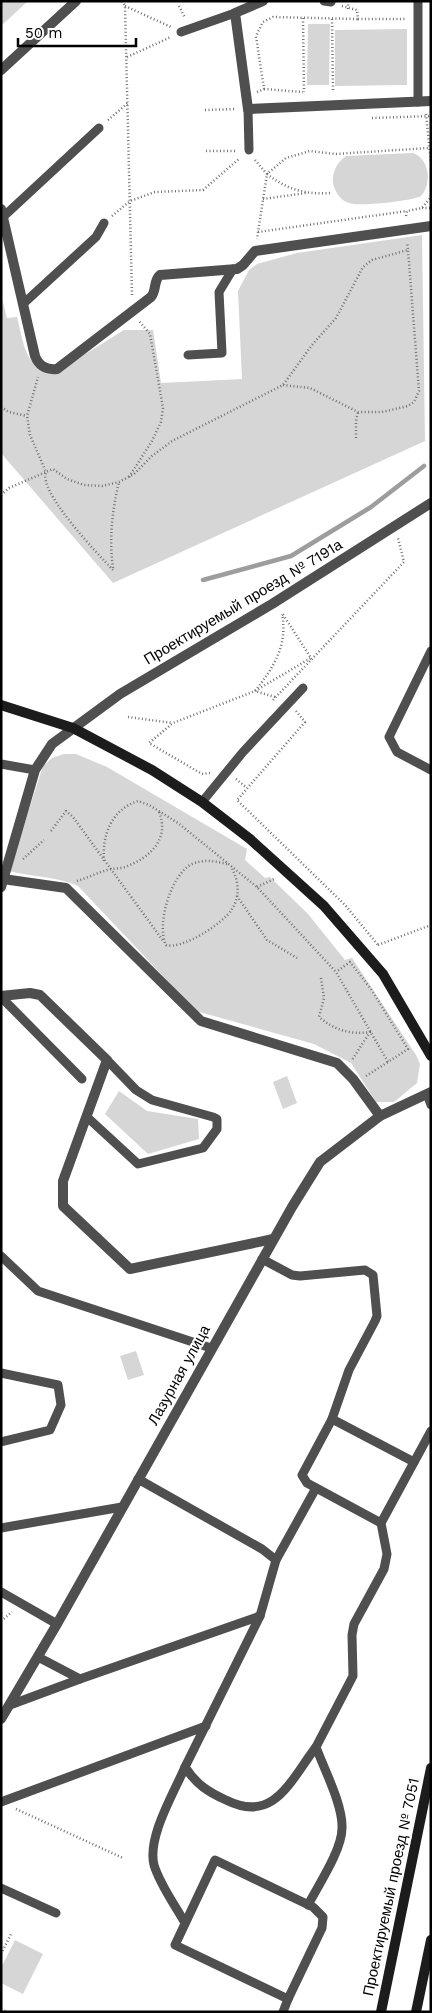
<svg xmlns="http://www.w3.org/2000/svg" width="432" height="2013" font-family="'Work Sans',sans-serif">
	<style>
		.green { fill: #d6d6d6 }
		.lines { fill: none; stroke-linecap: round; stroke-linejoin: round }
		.stream { stroke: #9d9d9d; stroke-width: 4.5 }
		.path { stroke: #717171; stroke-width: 2.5; stroke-dasharray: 1 2.5; stroke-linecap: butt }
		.lane { stroke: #4f4f4f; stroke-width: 9 }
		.street { stroke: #4f4f4f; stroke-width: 10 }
		.secondary { stroke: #1c1c1c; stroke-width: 10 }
		.labels { text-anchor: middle; stroke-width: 4; stroke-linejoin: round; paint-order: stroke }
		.street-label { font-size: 15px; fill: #000; stroke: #fff }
	</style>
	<rect width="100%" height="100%" fill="#fff"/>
	<g class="green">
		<path d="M1,1H28L1,26Z"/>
		<path d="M308,24H330L329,85H307Z"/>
		<path d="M407,29V85L335,86V30Z"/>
		<path d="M413,153C430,159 432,185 421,196C412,201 358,207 349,203C340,200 335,192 333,183C332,172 337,162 346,156Z"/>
		<path d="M422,235L425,441L113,583L1,453V295L7,318L17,317C24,343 24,370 56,372L124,330H153L161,383L242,379L238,291L249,270L257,264L297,253Z"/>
		<path d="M64,754H76L107,767L247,849L245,860L265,878L270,877L308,914L345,960L352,958L416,1055L420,1064L417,1083L394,1102H376L351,1063L314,1044L196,1011L78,886C55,876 32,877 9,871L43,766L52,758Z"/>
		<path d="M287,1076L297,1103L283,1109L273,1082Z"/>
		<path d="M119,1091L147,1111L198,1119L199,1139L148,1154L105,1114Z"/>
		<path d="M136,1351L144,1375L128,1380L120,1356Z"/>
		<path d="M15,1940L43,1954L23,1994L1,1983V1968Z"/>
	</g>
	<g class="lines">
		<path class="stream" d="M203,580L291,556L371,507L424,466"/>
		<g class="path">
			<path d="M122,1L125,6L132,296"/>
			<path d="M348,1V9"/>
			<path d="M125,6L171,27"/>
			<path d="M179,6L185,18"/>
			<path d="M342,6L357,10L358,19H406"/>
			<path d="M303,18L304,92"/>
			<path d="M332,19L333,92"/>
			<path d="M127,57L171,37"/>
			<path d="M264,89L303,92"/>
			<path d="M257,92L264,89L256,36L263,22L273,17L358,19"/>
			<path d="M205,110L235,109"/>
			<path d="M426,114L431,163"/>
			<path d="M372,118L431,116"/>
			<path d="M108,120L128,103"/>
			<path d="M206,151H237"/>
			<path d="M255,160L267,174L257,239"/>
			<path d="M330,193C306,195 286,189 267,174L286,158L310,151L335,154L429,148"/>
			<path d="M263,199L306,193"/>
			<path d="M422,208H431"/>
			<path d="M112,216L130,201L155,192L203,190L240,158"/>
			<path d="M406,216L407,211L422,208L431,197"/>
			<path d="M258,232L407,211"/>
			<path d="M283,385L310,388L358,412H382L408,406L414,402L419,391L408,250"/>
			<path d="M1,407L9,412L27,416"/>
			<path d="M356,438V421L358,412"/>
			<path d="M129,477L152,441L161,422L163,408L150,334L139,321"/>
			<path d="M1,495L9,488L46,472L30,435L27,416L38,377"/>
			<path d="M113,568C109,539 112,511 119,482"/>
			<path d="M113,570C98,554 38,492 46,472L53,469L67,479L84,485L102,486L119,482L134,474L152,456L172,441L283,385L312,345L336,318L363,267L372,260L408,250L407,242"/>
			<path d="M275,697L255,691C274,667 288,645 282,614"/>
			<path d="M273,700L404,562L398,538"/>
			<path d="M296,711L305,722L237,800L345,905L378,945"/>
			<path d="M128,717L173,723"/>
			<path d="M210,773L202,774L149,743L173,723L255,691L311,658L282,613"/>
			<path d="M236,779L246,787"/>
			<path d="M51,831L66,811L73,817L164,942"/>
			<path d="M23,859L44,840"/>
			<path d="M104,861C102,835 111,810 138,801L149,805L178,823L257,887L336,972L388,1062L408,1049L371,989L350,962L336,972"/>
			<path d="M227,864C215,861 204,859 192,864C171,874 156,925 166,945C182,950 224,923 232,909C240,897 239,881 232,869"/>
			<path d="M77,881C87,878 97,873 107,870C113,868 119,869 125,867C150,858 170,839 159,812"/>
			<path d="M257,887L276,878"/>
			<path d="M237,896L267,940L297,958"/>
			<path d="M378,945L431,925"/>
			<path d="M321,978L324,998L319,1017C334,1030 351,1035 370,1032L352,1060"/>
			<path d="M366,1076L388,1062"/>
			<path d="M1,1621L12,1612"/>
			<path d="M16,1809L123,1858"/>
			<path d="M1,1954L11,1934"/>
			<path d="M1,2009L7,2012"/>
		</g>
		<g class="lane">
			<path d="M324,1L331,2"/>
			<path d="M418,1V102"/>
			<path d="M181,32L235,13"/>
			<path d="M248,109L249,150"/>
			<path d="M3,217L99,128"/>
			<path d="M23,304L96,237L104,223"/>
			<path d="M188,355L222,353L219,292L233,269"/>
			<path d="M431,651L389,737L397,752L431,770"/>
			<path d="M1,764L35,770"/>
			<path d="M202,802L243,752L303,688"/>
			<path d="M1,997L82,1079"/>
			<path d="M427,1094L431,1105"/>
			<path d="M87,1117L138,1164L203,1148L217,1129V1119L213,1117L152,1100L136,1090L107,1060"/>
			<path d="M1,1256L38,1291L211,1348"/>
			<path d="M262,1259L292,1275L300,1276L365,1270L373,1275L377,1316L375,1321L349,1370L332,1419L302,1475L307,1483L381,1523"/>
			<path d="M1,1373L58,1385L61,1405L50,1430L1,1442"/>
			<path d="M332,1419L414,1462"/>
			<path d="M138,1479L262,1549L276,1560"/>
			<path d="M1,1528L122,1507"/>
			<path d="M1,1592L57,1624"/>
			<path d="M38,1657L80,1679L260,1616"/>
			<path d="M10,1705L80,1679"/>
			<path d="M316,1747C290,1781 274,1824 226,1800C208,1792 196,1784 185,1767L260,1616L276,1560L316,1488"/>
			<path d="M185,1767C174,1793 147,1837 154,1865C160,1885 175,1905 185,1923"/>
			<path d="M1,1802L206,1726"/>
			<path d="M215,1860L313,1907L323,1917L322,1928L288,1999L175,1945Z"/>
			<path d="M1,1888L56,1913"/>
			<path d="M308,1905C319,1884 342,1850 342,1828C343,1805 324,1769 316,1747L353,1676L352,1635L354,1624L384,1569L387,1554L381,1523L431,1431"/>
			<path d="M283,2012L288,1999"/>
		</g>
		<g class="street">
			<path d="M263,1L235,13L248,109L431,101"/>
			<path d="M1,70L76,1"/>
			<path d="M1,209L35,356C39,366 46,370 57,369L151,297C157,290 153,281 160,275L237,269L243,265L255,251L431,226"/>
			<path d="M3,879L66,888L201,1021L337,1063L353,1079L380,1116"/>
			<path d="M1,887L35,770L52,744L120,694L272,604L431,503"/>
			<path d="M1,996L30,993L40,995L107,1060L63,1181V1206L130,1269L273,1239"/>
			<path d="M1,1719L57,1624L292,1207L320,1162L380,1116L431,1092"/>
		</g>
		<g class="secondary">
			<path d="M1,705L73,728L152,770L202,802L250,839L324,906L383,974L431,1056"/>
			<path d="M381,2012L431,1768"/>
			<path d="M416,2012L431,1940"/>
		</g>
	</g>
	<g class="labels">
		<g class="street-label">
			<text transform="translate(243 602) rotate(-31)" y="5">Проектируемый проезд № 7191а</text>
			<text transform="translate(179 1375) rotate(-61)" y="5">Лазурная улица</text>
			<text transform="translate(391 1887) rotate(-78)" y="5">Проектируемый проезд № 7051</text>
		</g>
	</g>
	<rect width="432" height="2013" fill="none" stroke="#000000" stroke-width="5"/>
	<path d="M18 38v8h118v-8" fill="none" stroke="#000000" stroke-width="2.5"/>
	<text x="25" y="38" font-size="15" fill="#000000" stroke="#ffffff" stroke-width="4" paint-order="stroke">50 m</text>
</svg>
